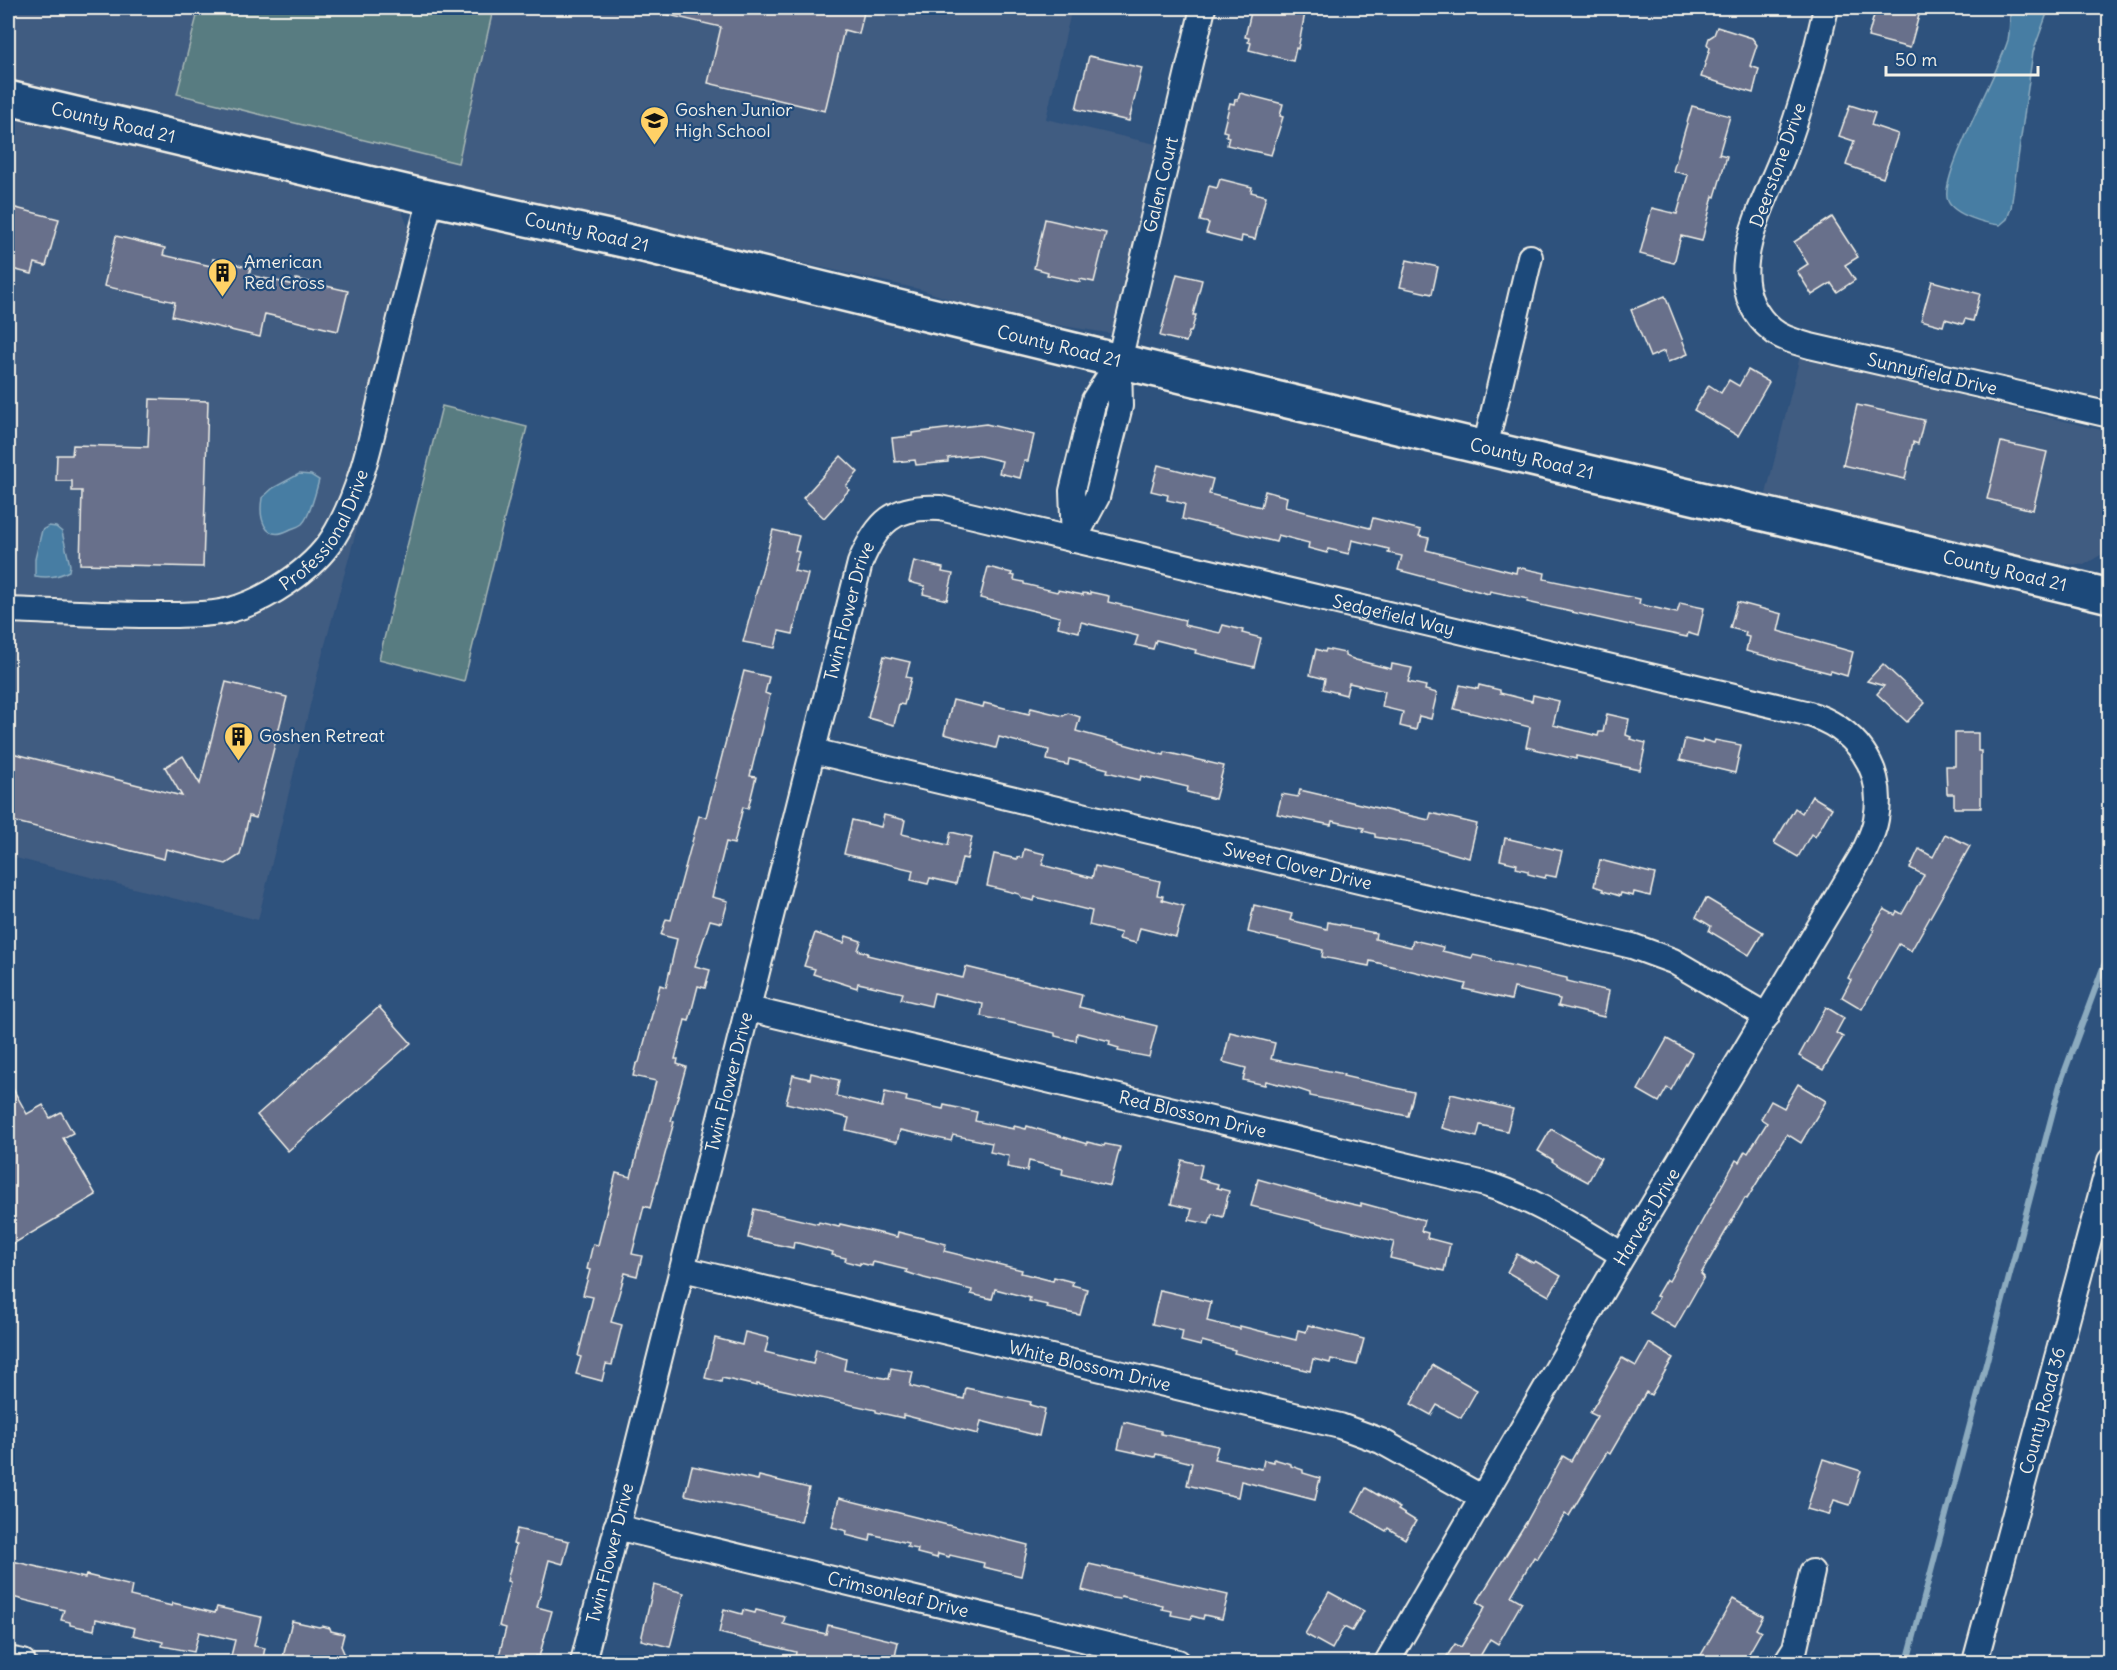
<svg xmlns="http://www.w3.org/2000/svg" width="2117" height="1670" font-family="Delius,sans-serif">
	<style>
		.built { fill: #3f5b81 }
		.green { fill: #587b81; stroke: #a6b6b4; stroke-width: 1.5 }
		.water { fill: #467da3; stroke: #8cabbf; stroke-width: 1.5 }
		.lines { fill: none; stroke-linecap: round; stroke-linejoin: round }
		.stream { stroke: #8cabbf; stroke-width: 6 }
		.building { fill: #68708b; stroke: #f4f1e8; stroke-width: 1.5 }
		.street-casing { stroke: #f4f1e8; stroke-width: 28 }
		.secondary-casing { stroke: #f4f1e8; stroke-width: 38 }
		.street { stroke: #1f4a7a; stroke-width: 24 }
		.secondary { stroke: #1f4a7a; stroke-width: 33 }
		.labels { text-anchor: middle; stroke-width: 4.5; stroke-linejoin: round; paint-order: stroke }
		.poi-label { font-size: 18px; fill: #f4f1e8; stroke: #1f4a7a; text-anchor: start }
		.street-label { font-size: 18px; fill: #f4f1e8; stroke: #1f4a7a }
	</style>
	<rect width="100%" height="100%" fill="#2e527d"/>
	<filter id="ink" filterUnits="userSpaceOnUse"><feTurbulence type="fractalNoise" baseFrequency=".0167" numOctaves="2"/><feDisplacementMap in="SourceGraphic" scale="12" xChannelSelector="R" yChannelSelector="G"/><feConvolveMatrix kernelMatrix="1 2 1 2 8 2 1 2 1" color-interpolation-filters="sRGB"/></filter>
	<g filter="url(#ink)">
		<g class="built">
			<path d="M8,8H1072L1046,119L1160,145L1114,334L1000,316L919,289L562,210L430,186L359,171L178,119L8,80Z"/>
			<path d="M8,116L393,203L401,209L409,229L433,252L323,652L258,920L8,856Z"/>
			<path d="M1800,356L2109,432V550L2084,565L2017,562L1764,502Z"/>
		</g>
		<g class="green">
			<path d="M199,8H484L493,10L458,163L177,94Z"/>
			<path d="M442,406L527,427L464,681L379,659Z"/>
		</g>
		<g class="water">
			<path d="M2010,8H2049L2033,52L2011,208L2007,219L2000,225C1987,224 1954,215 1948,201C1937,180 2000,70 2008,40C2010,30 2010,18 2010,8Z"/>
			<path d="M299,474L311,475L319,480C316,491 310,517 302,524C298,527 293,528 289,530C263,543 259,516 262,498L273,488Z"/>
			<path d="M49,526L56,527L62,532L70,565L69,571C57,577 48,578 35,576V559L42,530Z"/>
		</g>
		<g class="lines">
			<path class="stream" d="M1907,1662L2061,1081L2110,949"/>
		</g>
		<g class="building">
			<path d="M664,8H865L859,34L844,30L825,111L708,83L721,27L664,14Z"/>
			<path d="M1252,8H1306L1298,49L1296,48L1293,61L1249,50L1251,43L1248,42L1249,38L1245,37Z"/>
			<path d="M1876,8H1921L1910,48L1868,37Z"/>
			<path d="M1717,27L1752,38L1757,45L1750,66L1759,69L1753,93L1701,77L1710,48L1707,44L1709,38L1714,35Z"/>
			<path d="M1089,56L1142,68L1129,121L1076,109Z"/>
			<path d="M1240,93L1283,104L1280,116L1283,117L1271,155L1227,145L1229,137L1226,136L1227,132L1223,131L1230,103L1234,104L1235,99L1238,100Z"/>
			<path d="M1850,105L1875,113L1871,125L1898,134L1883,178L1846,165L1854,141L1839,136Z"/>
			<path d="M1692,106L1730,116L1719,154L1727,156L1715,197L1713,196L1702,241L1681,236L1674,263L1640,254L1652,208L1677,214L1688,175L1673,171Z"/>
			<path d="M1220,179L1252,187L1251,192L1266,196L1255,239L1242,236L1241,242L1206,233L1209,223L1200,221L1209,186L1217,188Z"/>
			<path d="M8,206L59,219L46,266L35,263L32,274L8,268Z"/>
			<path d="M1832,217L1858,257L1845,265L1855,280L1837,292L1831,283L1812,295L1797,271L1808,264L1794,242Z"/>
			<path d="M1045,219L1106,233L1094,282L1080,279V282L1047,275L1048,272L1034,268Z"/>
			<path d="M116,236L165,248L163,255L211,266L213,259L251,268L249,275L295,285L296,279L348,291L338,331L265,314L260,337L172,316L175,302L104,286Z"/>
			<path d="M1407,260L1438,267L1432,294L1400,287Z"/>
			<path d="M1177,274L1202,280L1193,315H1196L1191,332H1189L1186,342L1160,336Z"/>
			<path d="M1932,281L1980,294L1973,321L1965,319L1963,324L1945,319L1943,326L1921,320Z"/>
			<path d="M1665,296L1688,354L1668,362L1664,351L1650,357L1631,310Z"/>
			<path d="M1748,370L1769,382L1738,436L1694,410L1709,385L1721,393L1729,380L1739,386Z"/>
			<path d="M150,399L208,401L203,567L80,564L82,491H72V481H56L57,455H72L73,445L148,447Z"/>
			<path d="M1857,405L1924,420L1918,444L1913,442L1905,479L1843,465Z"/>
			<path d="M986,424L1034,435L1028,461H1024L1020,478L999,473L1002,461L976,455L948,458V462L916,465L915,460L895,462L892,438L912,436V433Z"/>
			<path d="M2001,442L2047,452L2033,510L1987,499Z"/>
			<path d="M841,456L858,472L846,486L849,490L824,518L803,498Z"/>
			<path d="M1158,465L1213,479L1209,494L1261,507L1265,491L1287,497L1285,507L1370,528L1373,518L1421,530L1419,536L1429,538L1426,550L1516,573L1517,567L1545,573L1544,579L1640,599L1639,604L1677,613L1680,603L1704,608L1698,636L1688,633L1687,637L1634,626L1527,602L1528,599L1490,591L1489,594L1398,570L1402,556L1388,553L1389,549L1352,540L1349,554L1328,549L1327,553L1308,548L1309,543L1278,535L1276,542L1182,519L1185,504L1167,500L1168,495L1151,491Z"/>
			<path d="M773,530L799,536L795,551L799,552L794,571L808,574L793,634L779,631L775,648L743,642Z"/>
			<path d="M914,561L943,568L942,572L953,574L947,600L923,594L925,586L909,582Z"/>
			<path d="M988,567L1012,573L1011,575L1015,576L1014,580L1024,582V584L1057,592L1058,590L1083,595V593L1090,594V592L1109,596L1108,602L1185,620L1184,625L1220,633L1223,625L1243,630L1242,633L1261,638L1254,667L1195,653L1196,650L1156,640L1153,649L1135,645L1138,636L1081,622L1079,632L1058,627L1060,617L980,598Z"/>
			<path d="M1737,602L1782,614L1778,631L1853,652L1847,676L1831,671L1830,673L1746,651L1749,637L1745,636L1746,632L1730,628Z"/>
			<path d="M1316,649L1325,652L1326,649L1345,653V656L1356,660L1391,669L1392,664L1412,668L1408,682L1426,686L1425,690L1437,693L1431,719L1419,716L1416,730L1400,726L1403,712L1382,707L1385,691L1349,683L1346,695L1323,689L1325,679L1310,675Z"/>
			<path d="M884,656L910,662L906,677L911,678L904,705L899,704L894,725L868,718Z"/>
			<path d="M1883,664L1925,703L1907,722L1877,694L1884,686L1867,681Z"/>
			<path d="M744,671L769,677L765,693L770,695L750,776L756,777L748,809L743,807L734,844L726,842L712,897L728,901L722,923L710,920L695,966L710,970L705,988L698,986L689,1021L685,1020L675,1059H678L677,1064L686,1067L671,1121L674,1122L650,1208L644,1206L632,1254L642,1256L637,1276L625,1273L611,1322L622,1325L612,1365L606,1364L602,1381L576,1374L581,1357L578,1356L593,1297L583,1295L590,1270L587,1269L593,1244L598,1245L616,1173L631,1177L647,1115L656,1081L633,1076L636,1064L639,1062L660,985L666,987L677,939L661,935L666,919L671,920L699,816L706,817Z"/>
			<path d="M226,682L287,697L256,818L249,816L240,855L226,864L166,849L164,859L8,820V752L182,796L165,767L183,756L200,784Z"/>
			<path d="M1460,685L1478,689L1479,685L1500,690V693L1532,701L1533,695L1559,701L1553,725L1598,736L1599,732H1603L1607,714L1629,719L1626,735L1631,737L1630,739L1646,743L1640,770L1576,756V759L1526,747L1530,727L1454,709Z"/>
			<path d="M953,700L983,707L984,703L1029,714L1031,708L1063,716L1068,713L1080,717L1076,731L1164,755L1165,752L1224,766L1215,799L1187,792L1188,787L1141,776L1140,780L1107,772L1108,769L1069,759L1068,765L1047,760L1049,750L999,737L996,748L944,734Z"/>
			<path d="M1955,733H1978V751H1981V808H1954V794H1947L1946,766H1955Z"/>
			<path d="M1685,739L1702,743L1703,740L1714,743L1715,740L1741,745L1735,773L1680,760Z"/>
			<path d="M1300,790L1429,820L1431,813L1477,824L1469,858L1423,845L1375,837V834L1363,831L1364,828L1332,821L1331,825L1277,814L1282,794L1298,797Z"/>
			<path d="M1812,796L1832,808L1815,837L1811,834L1798,857L1774,843L1795,808L1802,813Z"/>
			<path d="M884,815L905,820L902,834L948,845L951,832L972,837L967,859L962,858L956,884L930,878L928,884L911,880L913,870L844,854L852,820L881,827Z"/>
			<path d="M1945,834L1970,846L1911,951L1899,944L1862,1009L1842,997L1851,980L1848,978L1874,930L1872,929L1884,909L1895,915L1897,911L1902,914L1924,875L1910,868L1919,849L1933,857Z"/>
			<path d="M1505,838L1562,851L1556,877L1546,875L1545,878L1528,874V871L1516,868L1517,864L1500,860Z"/>
			<path d="M1024,849L1045,854L1042,865L1092,878L1095,866L1160,881L1157,895L1163,896L1162,900L1184,906L1176,937L1140,928L1136,943L1119,939L1121,933L1089,925L1092,911L1035,897L1034,901L1022,898L1019,894L987,886L994,854L1017,859V857L1022,858Z"/>
			<path d="M1600,860L1655,874L1650,896L1634,892L1633,896L1621,893L1620,896L1603,891V889L1594,886Z"/>
			<path d="M1706,898L1763,932L1749,955L1709,931L1711,926L1696,917Z"/>
			<path d="M1254,905L1292,914L1290,920L1327,929L1328,922L1349,926V928L1376,933L1375,939L1411,947L1413,940L1443,947L1442,951L1472,958L1473,955L1492,959V961L1567,978V981L1609,991L1604,1017L1558,1006L1560,999L1514,988L1511,1000L1464,989L1466,984L1370,961L1369,966L1322,957L1323,950L1248,932Z"/>
			<path d="M815,933L844,943L846,936L861,941L858,950L868,953L867,955L963,978L966,967L1082,995L1079,1007L1157,1026L1149,1057L1118,1051L1119,1048L1109,1045L1110,1041L1077,1033L1076,1041L1055,1036V1033L981,1016L983,1004L934,993L931,1006L901,999L903,993L858,983L857,988L813,974L815,969L804,966Z"/>
			<path d="M379,1007L411,1043L288,1151L257,1115Z"/>
			<path d="M1826,1007L1844,1018L1836,1033L1843,1037L1823,1070L1799,1056Z"/>
			<path d="M1230,1032L1275,1043L1271,1059L1344,1074L1343,1076L1414,1092L1408,1116L1310,1096V1093L1298,1089L1266,1081L1265,1085L1243,1080L1246,1068L1223,1062Z"/>
			<path d="M1667,1039L1692,1053L1671,1090L1667,1088L1659,1102L1638,1090Z"/>
			<path d="M811,1073L839,1080L836,1096L882,1107L885,1092L907,1097L906,1101L943,1109L944,1105L977,1112L975,1121L1014,1129V1126L1026,1129L1027,1126L1087,1144V1142L1104,1146L1105,1144L1120,1147L1110,1186L1062,1174L1063,1169L1029,1161L1027,1171L1007,1167L1009,1156L990,1152L992,1143L953,1135L951,1141L900,1130L897,1142L846,1130L849,1118L786,1103L793,1075L810,1079Z"/>
			<path d="M8,1080L27,1114L43,1105L50,1118L61,1112L73,1133L63,1138L96,1195L8,1247Z"/>
			<path d="M1798,1084L1826,1101L1801,1143L1787,1134L1747,1199L1745,1198L1701,1274L1704,1277L1675,1328L1650,1313L1659,1297L1656,1296L1666,1279L1669,1281L1736,1160L1739,1162L1745,1151L1748,1153L1767,1123L1761,1119L1771,1101L1784,1108Z"/>
			<path d="M1451,1094L1513,1109L1507,1131L1480,1125L1477,1137L1442,1128Z"/>
			<path d="M1551,1129L1601,1158L1588,1182L1562,1168L1552,1161L1553,1160L1538,1151Z"/>
			<path d="M1182,1160L1202,1165L1199,1179L1218,1184L1217,1188L1229,1191L1223,1217L1212,1214L1209,1224L1189,1220L1192,1209L1171,1204Z"/>
			<path d="M1258,1179L1329,1199L1361,1206V1203L1424,1220L1421,1231L1428,1233L1427,1238L1450,1244L1444,1271L1390,1258L1394,1242L1251,1206Z"/>
			<path d="M754,1209L818,1224L819,1222L839,1227L840,1224L897,1237L898,1232L946,1244L944,1251L1022,1270L1021,1273L1053,1281L1054,1277L1073,1282L1072,1285L1087,1289L1080,1315L1047,1308L1048,1305L1029,1301L1030,1298L995,1289L992,1299L971,1294L972,1290L924,1278L906,1272L907,1270L873,1262L872,1266L860,1263V1265L845,1261L846,1258L832,1255L833,1252L794,1242L793,1248L748,1238Z"/>
			<path d="M1517,1254L1533,1263L1535,1261L1561,1276L1549,1296L1507,1272Z"/>
			<path d="M1160,1290L1211,1302L1207,1321L1240,1329V1326L1296,1340L1298,1330L1306,1332L1308,1325L1364,1339L1357,1365L1331,1359L1330,1363L1313,1359L1310,1371L1234,1353L1235,1350L1202,1341L1201,1346L1181,1341L1183,1331L1152,1324Z"/>
			<path d="M745,1332L769,1338L765,1352L813,1364L816,1349L846,1359L844,1370L889,1379L891,1368L913,1372L910,1386L964,1399L966,1388L1031,1402L1030,1405L1045,1409L1039,1436L981,1421L978,1434L903,1415V1418L876,1412V1410L757,1384V1386L722,1378L721,1382L705,1378L715,1338L742,1345Z"/>
			<path d="M1649,1343L1673,1358L1651,1395L1646,1392L1610,1454L1607,1452L1569,1516L1565,1514L1537,1559L1534,1557L1511,1596L1522,1602L1498,1644L1490,1639L1479,1658L1487,1662H1443L1455,1644L1461,1647L1485,1607L1477,1602L1527,1521L1563,1456L1571,1461L1597,1416L1590,1413L1622,1358L1636,1366Z"/>
			<path d="M1433,1365L1477,1390L1461,1418L1437,1405L1431,1415L1411,1404Z"/>
			<path d="M1124,1422L1161,1431V1434L1218,1446L1214,1459L1262,1469L1264,1460L1274,1462V1459L1291,1464V1466L1303,1470V1473L1320,1478L1315,1500L1241,1481L1238,1497L1187,1485L1192,1463L1156,1454L1155,1457L1118,1449Z"/>
			<path d="M1823,1459L1861,1471L1850,1505L1834,1500L1829,1515L1807,1509Z"/>
			<path d="M692,1466L758,1480L759,1476L809,1488L801,1522L685,1495Z"/>
			<path d="M1366,1488L1400,1508L1398,1510L1416,1521L1405,1539L1388,1528L1386,1531L1353,1512Z"/>
			<path d="M839,1498L1028,1545L1021,1576L983,1567L984,1563L950,1555L949,1557L938,1554L937,1558L917,1553L918,1549L907,1547L908,1543L871,1534L870,1541L846,1535L847,1531L832,1527Z"/>
			<path d="M517,1529L569,1541L563,1564L549,1560L537,1607L552,1611L539,1657L536,1656L534,1662H514L498,1659L506,1628L499,1626L510,1582L507,1581L516,1545L513,1544Z"/>
			<path d="M8,1560L85,1578L86,1575L132,1586L130,1596L172,1606L173,1603L215,1613L217,1607L261,1617L254,1646L265,1648L262,1662H243L230,1660L235,1640L199,1632L194,1652L162,1646L163,1642L133,1635L135,1628L96,1619L94,1630L70,1625V1622L61,1620L64,1610L8,1596Z"/>
			<path d="M1089,1564L1228,1595L1222,1619L1204,1615L1203,1619L1192,1616L1191,1619L1171,1615L1172,1611L1162,1609L1163,1606L1121,1596L1120,1599L1111,1598L1082,1590Z"/>
			<path d="M654,1585L684,1593L670,1647L641,1640Z"/>
			<path d="M1329,1592L1364,1611L1352,1631L1344,1627L1332,1649L1305,1634Z"/>
			<path d="M1733,1599L1763,1616L1756,1629L1761,1632L1744,1662H1697Z"/>
			<path d="M724,1609L742,1614L743,1610L755,1613L756,1610L785,1617L783,1624L826,1634L828,1625L898,1642L894,1662H794L796,1652L719,1633Z"/>
			<path d="M292,1621L319,1627L322,1626L330,1628L331,1631L344,1634L341,1646L348,1662H306L283,1657Z"/>
		</g>
		<g class="lines">
			<defs>
				<g id="street">
					<path id="s1" d="M1826,8C1815,57 1802,105 1784,153C1764,206 1715,283 1772,330C1782,339 1797,342 1810,346L2110,415"/>
					<path d="M1485,448L1530,257"/>
					<path id="s2" d="M1074,540L1097,497L1120,406L1119,361L1203,8"/>
					<path d="M1074,540L1072,491L1094,400L1119,361"/>
					<path id="s3" d="M8,610C63,612 120,616 176,615C194,614 212,615 230,610C265,601 313,570 333,538C361,493 372,435 384,384C399,322 414,260 431,198"/>
					<path id="s4" d="M813,751L1632,946L1673,961L1767,1016"/>
					<path id="s5" d="M749,1009L1485,1184C1535,1199 1579,1229 1623,1255"/>
					<path id="s6" d="M683,1269L1340,1426L1381,1441L1483,1498"/>
					<path id="s7" d="M616,1527L1178,1662"/>
					<path d="M8,1659L23,1662"/>
					<path id="s8" d="M583,1662L860,563C877,522 894,505 940,508L1806,713C1854,727 1886,767 1876,819C1874,832 1868,843 1863,854L1623,1255L1387,1662"/>
					<path d="M1786,1662L1795,1648L1812,1572"/>
					<path id="s9" d="M1975,1662L2110,1161"/>
				</g>
				<g id="secondary">
					<path id="s10" d="M8,98L431,198L627,241L1119,361L2110,596"/>
				</g>
			</defs>
			<use href="#street" class="street-casing"/>
			<use href="#secondary" class="secondary-casing"/>
			<use href="#street" class="street"/>
			<use href="#secondary" class="secondary"/>
		</g>
	</g>
	<defs>
		<symbol id="school-pin" viewBox="-11 -11 22 30"><path d="M0 17L-7.5 6A9.5 9.5 0 1 1 7.5 6Z" fill="#ffd166" stroke="#1f4a7a"/><path d="M0-5L7-2L0 1L-7-2ZM-4 1L0 2.5L4 1V4Q0 6-4 4Z" fill="#111"/></symbol>
		<symbol id="building-pin" viewBox="-11 -11 22 30"><path d="M0 17L-7.5 6A9.5 9.5 0 1 1 7.5 6Z" fill="#ffd166" stroke="#1f4a7a"/><path d="M-4-6H4V6H1V3H-1V6H-4ZM-2.5-4.3h1.7v1.8h-1.7ZM.8-4.3h1.7v1.8H.8ZM-2.5-1h1.7V.8h-1.7ZM.8-1h1.7V.8H.8Z" fill="#111"/></symbol>
	</defs>
	<g fill-rule="evenodd">
		<use href="#school-pin" x="638" y="104" width="33" height="45"/>
		<use href="#building-pin" x="206" y="256" width="33" height="45"/>
		<use href="#building-pin" x="222" y="720" width="33" height="45"/>
	</g>
	<g class="labels">
		<g class="poi-label">
			<text x="675" y="116">Goshen Junior<tspan x="675" dy="21">High School</tspan></text>
			<text x="244" y="268">American<tspan x="244" dy="21">Red Cross</tspan></text>
			<text x="259" y="742">Goshen Retreat</text>
		</g>
		<g class="street-label">
			<text dy="6" stroke="none"><textPath href="#s10" startOffset="108">County Road 21</textPath></text>
			<text transform="translate(1778 165) rotate(-70)" y="6">Deerstone Drive</text>
			<text dy="6" stroke="none"><textPath href="#s2" startOffset="369">Galen Court</textPath></text>
			<text dy="6" stroke="none"><textPath href="#s10" startOffset="594">County Road 21</textPath></text>
			<text dy="6" stroke="none"><textPath href="#s10" startOffset="1080">County Road 21</textPath></text>
			<text dy="6" stroke="none"><textPath href="#s1" startOffset="510">Sunnyfield Drive</textPath></text>
			<text dy="6" stroke="none"><textPath href="#s10" startOffset="1566">County Road 21</textPath></text>
			<text dy="6" stroke="none"><textPath href="#s3" startOffset="352">Professional Drive</textPath></text>
			<text dy="6" stroke="none"><textPath href="#s10" startOffset="2052">County Road 21</textPath></text>
			<text dy="6" stroke="none"><textPath href="#s8" startOffset="1084">Twin Flower Drive</textPath></text>
			<text dy="6" stroke="none"><textPath href="#s8" startOffset="1706">Sedgefield Way</textPath></text>
			<text dy="6" stroke="none"><textPath href="#s4" startOffset="498">Sweet Clover Drive</textPath></text>
			<text dy="6" stroke="none"><textPath href="#s8" startOffset="598">Twin Flower Drive</textPath></text>
			<text dy="6" stroke="none"><textPath href="#s5" startOffset="456">Red Blossom Drive</textPath></text>
			<text transform="translate(1647 1217) rotate(-59)" y="6">Harvest Drive</text>
			<text dy="6" stroke="none"><textPath href="#s6" startOffset="418">White Blossom Drive</textPath></text>
			<text dy="6" stroke="none"><textPath href="#s9" startOffset="260">County Road 36</textPath></text>
			<text dy="6" stroke="none"><textPath href="#s8" startOffset="112">Twin Flower Drive</textPath></text>
			<text dy="6" stroke="none"><textPath href="#s7" startOffset="290">Crimsonleaf Drive</textPath></text>
		</g>
	</g>
	<rect width="2117" height="1670" fill="none" stroke="#1f4a7a" stroke-width="30"/>
	<rect x="15" y="15" width="2087" height="1640" fill="none" stroke="#f4f1e8" stroke-width="2" filter="url(#ink)"/>
	<path d="M1886 66v9h152v-9" fill="none" stroke="#f4f1e8" stroke-width="3"/>
	<text x="1895" y="66" font-size="18" fill="#f4f1e8" stroke="#1f4a7a" stroke-width="4.5" paint-order="stroke">50 m</text>
</svg>
